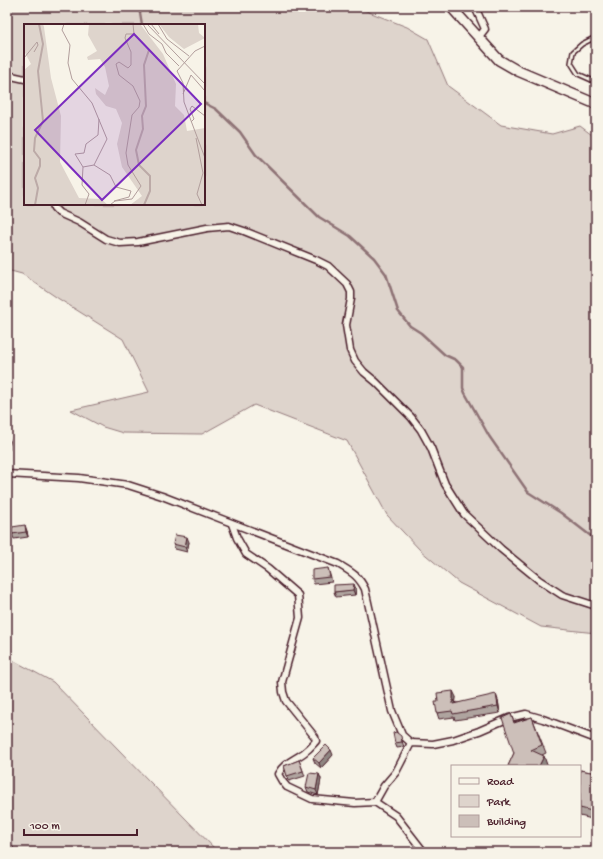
<svg xmlns="http://www.w3.org/2000/svg" width="603" height="859" font-family="'Gochi Hand',sans-serif">
	<style>
		.green { fill: #ded4cc; stroke: #947a7c; fill-rule: evenodd }
		.lines { fill: none; stroke-linecap: round; stroke-linejoin: round }
		.stream { stroke: #8e7275; stroke-width: 2.5 }
		.lane-casing { stroke: #4a1f2b; stroke-width: 6 }
		.street-casing { stroke: #4a1f2b; stroke-width: 9 }
		.secondary-casing { stroke: #4a1f2b; stroke-width: 12 }
		.lane { stroke: #f7f3e8; stroke-width: 3 }
		.street { stroke: #f7f3e8; stroke-width: 6 }
		.secondary { stroke: #f7f3e8; stroke-width: 9 }
		.wall { fill: #afa49f; stroke: #4a1f2b }
		.shaded-wall { fill: #8f8682; stroke: #4a1f2b }
		.building { fill: #ccbfb9; stroke: #4a1f2b }
		.inset-river { fill: none; stroke: #bcaaa7; stroke-width: 2 }
		.inset-road { fill: none; stroke: #b29e9c; stroke-width: 1 }
		.view { fill: #7b2cbf; fill-opacity: 0.15; stroke: #7b2cbf; stroke-width: 2 }
		.inset-edge { fill: none; stroke: #4a1f2b; stroke-width: 2 }
	</style>
	<rect width="100%" height="100%" fill="#f7f3e8"/>
	<filter id="ink" filterUnits="userSpaceOnUse"><feTurbulence type="fractalNoise" baseFrequency=".025" numOctaves="2"/><feDisplacementMap in="SourceGraphic" scale="8" xChannelSelector="R" yChannelSelector="G"/><feConvolveMatrix kernelMatrix="1 2 1 2 8 2 1 2 1" color-interpolation-filters="sRGB"/></filter>
	<g filter="url(#ink)">
		<g class="green">
			<path d="M7,7H356L407,27L428,39L448,86L501,125L552,134L580,126L596,138V633L541,627L459,583L420,550L387,515L347,441L254,405L202,434L123,433L103,427L71,410L149,392L123,339L59,299L22,274L7,270ZM25,25H204V204H25Z"/>
			<path d="M7,657L53,682L218,852H7Z"/>
		</g>
		<g class="lines">
			<g class="stream">
				<path d="M139,7L142,25"/>
				<path d="M204,103L216,109L240,132L256,155L319,217L350,236L374,258L386,274L398,311L410,326L421,333L445,355L456,360L463,367V388L465,393L489,436L528,492L561,513L596,540"/>
				<path d="M7,839L15,852"/>
			</g>
			<defs>
				<path id="lane" d="M596,37L582,44L573,52L571,63L578,74L596,82"/>
				<g id="street">
					<path d="M475,7L485,29L478,38"/>
					<path d="M7,75L25,79"/>
					<path d="M53,204L54,208L59,213L79,222L106,239L120,243L138,242L207,228L229,226L244,231L316,260L328,266L347,284L351,292V299L346,325L350,350L355,361L364,372L376,382L411,417L421,430L431,448L445,484L464,514L501,549L539,580L562,595L596,606"/>
					<path d="M7,474L79,478L128,485L162,496L338,564C351,572 358,575 365,589L392,711L402,735L411,743"/>
					<path d="M232,524L237,538L246,554L268,569L298,595L300,618L282,682L283,692L286,701L315,737L316,741C313,744 310,748 306,751C297,759 284,762 278,774L282,781L287,787L312,799L355,803L375,802L396,816L424,852"/>
					<path d="M375,802L384,786L396,772L411,743L433,744L453,740L479,731L509,718L526,714L543,719L596,739"/>
				</g>
				<path id="secondary" d="M451,7L499,60L518,71L596,104"/>
			</defs>
			<use href="#lane" class="lane-casing"/>
			<use href="#street" class="street-casing"/>
			<use href="#secondary" class="secondary-casing"/>
			<use href="#lane" class="lane"/>
			<use href="#street" class="street"/>
			<use href="#secondary" class="secondary"/>
		</g>
		<g class="wall">
			<path d="M7,436L10,441L9,450H7Z"/>
			<path d="M27,531L28,537L14,539L12,534Z"/>
			<path d="M189,542L187,552L175,549L173,544Z"/>
			<path d="M328,568L332,582L314,584L312,579Z"/>
			<path d="M356,589L355,595L336,597L334,592Z"/>
			<path d="M456,697L455,703L498,700L500,713L455,720L454,717L439,719L437,713Z"/>
			<path d="M511,714L514,722L532,717L546,753L542,755L547,765L546,766H508L514,753Z"/>
			<path d="M402,741L404,747L397,748L395,743Z"/>
			<path d="M333,755L321,768L315,763L313,758Z"/>
			<path d="M299,760L305,776L289,781L284,766Z"/>
			<path d="M580,770L596,773V820L580,816Z"/>
			<path d="M319,774L321,779L318,795L308,792L306,787Z"/>
		</g>
		<g class="shaded-wall">
			<path d="M8,436L10,441L9,450L7,445Z"/>
			<path d="M25,525L27,531L28,537L26,532Z"/>
			<path d="M187,537L189,542L187,552L185,547Z"/>
			<path d="M354,584L356,589L355,595L353,590Z"/>
			<path d="M453,691L456,697L455,710L453,704Z"/>
			<path d="M496,694L498,700L500,713L498,706Z"/>
			<path d="M331,750L333,755L321,768L319,763Z"/>
			<path d="M544,756L547,765L546,766H539Z"/>
			<path d="M319,774L321,779L318,795L316,790Z"/>
		</g>
		<g class="building">
			<path d="M7,436H8L7,445Z"/>
			<path d="M25,525L26,532L12,534V527Z"/>
			<path d="M175,535L187,537L185,547L173,544Z"/>
			<path d="M328,568L330,577L312,579V570Z"/>
			<path d="M354,584L353,590L334,592V585Z"/>
			<path d="M453,691V704L496,694L498,706L453,714L452,711L437,713L435,702H438L437,693Z"/>
			<path d="M511,714L514,723L532,717L542,745L531,750L544,756L539,766H508L514,753L502,718Z"/>
			<path d="M396,732L401,736L402,742L395,743L393,733Z"/>
			<path d="M326,745L331,750L319,763L313,758Z"/>
			<path d="M299,760L303,771L287,776L284,766Z"/>
			<path d="M580,770L596,773V812L580,808Z"/>
			<path d="M309,773L319,774L316,790L306,787Z"/>
		</g>
	</g>
	<g transform="translate(24 24)">
		<rect width="181" height="181" fill="#f7f3e8"/>
		<path d="M0,0H19L20,3L27,54L37,92L36,138L55,174L77,175L84,181H0V46L7,40L0,27ZM65,0H116L139,30L152,60L151,82L160,91L163,107L181,104V181H106L118,172L98,143L93,120L98,99L92,85L82,82L72,70L71,64L81,71L85,62L81,43L76,35L64,36L63,33L73,27L64,11ZM135,0H174L175,9L181,14L160,25L145,13Z" fill="#ded4cc"/>
		<path class="inset-river" d="M11,181L14,164L11,154L16,142V135L10,127L11,114L19,97L14,47L19,20L15,0M120,181L126,167V152L115,141L112,126L119,105L118,92L122,82L120,41L125,26"/>
		<path class="inset-road" d="M40,0L38,6L46,21L44,39L48,55L68,79L83,115L70,141M119,0L125,10L138,20L142,29L155,42M123,0L181,60M127,0L135,10M134,0L143,15L165,32M0,16V31M181,22L171,27L153,47L159,59L160,78L181,134M0,34L13,18L14,21L10,28M159,70L167,51L181,67M167,98L170,95L166,85L168,82L181,92M172,114L179,149L173,170L178,181M59,143L70,141L86,151L92,163L107,167L105,173L90,177M61,181L65,170L58,161L59,143L51,130L60,129L62,120L74,111L75,95M86,181L91,177L108,175L117,162L104,141L102,129L108,91L115,83L116,77L109,62L95,51L92,40L95,38L104,44L107,41V28L101,14L102,10H110L109,0"/>
		<path class="view" d="M110,10L177,80L78,176L11,106Z"/>
		<rect width="181" height="181" class="inset-edge"/>
	</g>
	<rect width="603" height="859" fill="none" stroke="#f7f3e8" stroke-width="24"/>
	<rect x="12" y="12" width="579" height="835" fill="none" stroke="#4a1f2b" stroke-width="1.5" filter="url(#ink)"/>
	<rect x="451" y="765" width="130" height="72" fill="#f7f3e8" stroke="#b29e9c"/>
	<rect x="459" y="778" width="20" height="6" fill="#f7f3e8" stroke="#b29e9c"/>
	<text x="487" y="785" font-size="12" fill="#4a1f2b">Road</text>
	<rect x="459" y="795" width="20" height="12" fill="#ded4cc" stroke="#b29e9c"/>
	<text x="487" y="805" font-size="12" fill="#4a1f2b">Park</text>
	<rect x="459" y="815" width="20" height="12" fill="#ccbfb9" stroke="#b29e9c"/>
	<text x="487" y="825" font-size="12" fill="#4a1f2b">Building</text>
	<path d="M24 829v6h113v-6" fill="none" stroke="#4a1f2b" stroke-width="2"/>
	<text x="30" y="829" font-size="12" fill="#4a1f2b" stroke="#f7f3e8" stroke-width="3" paint-order="stroke">100 m</text>
</svg>
